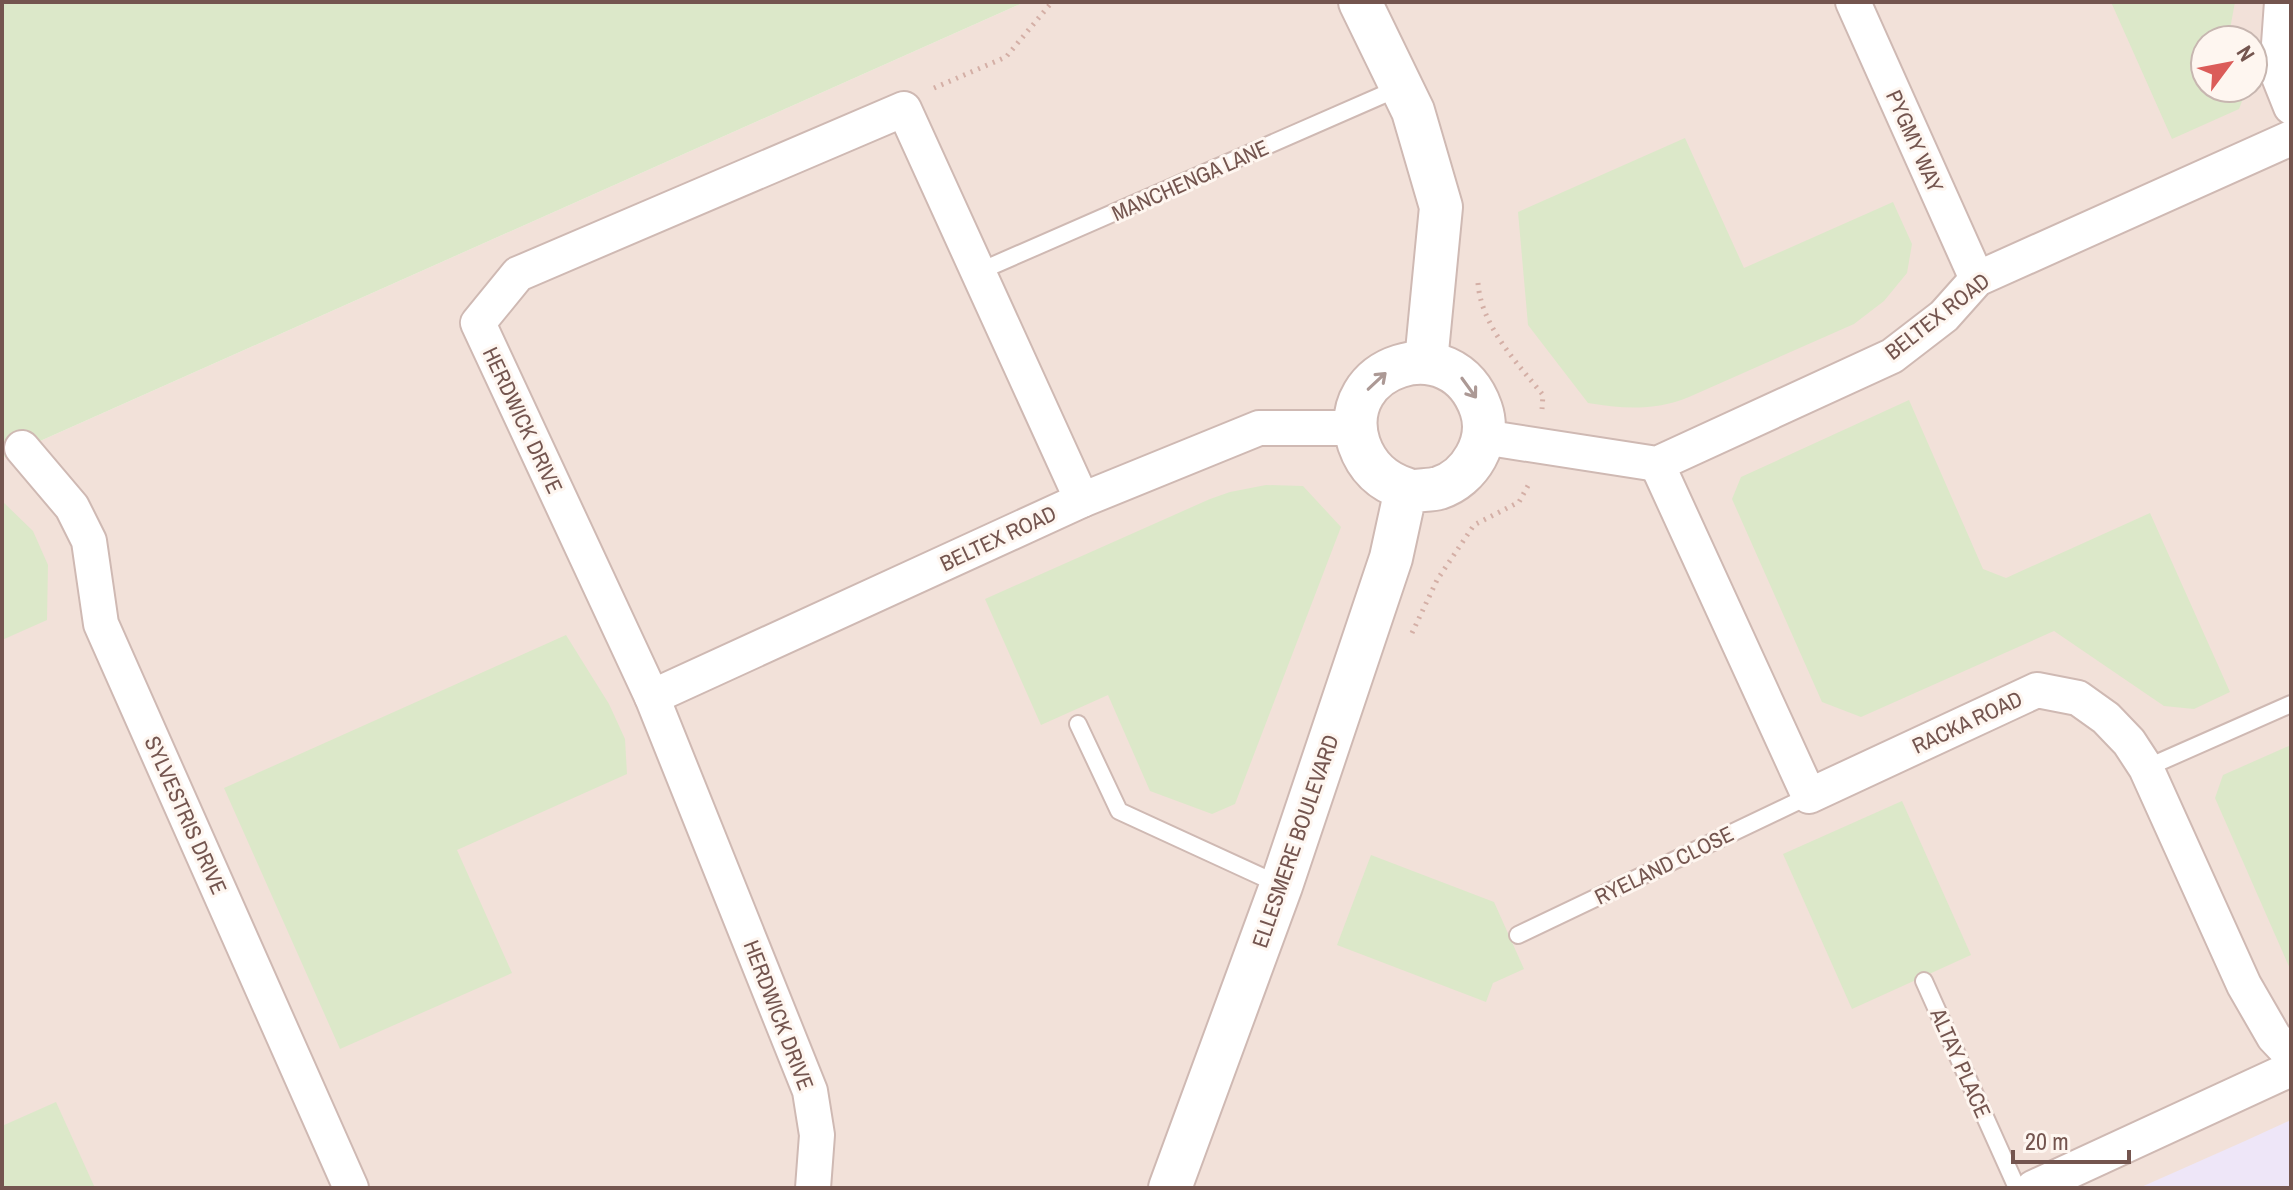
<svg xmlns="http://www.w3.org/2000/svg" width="2293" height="1190" font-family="'Archivo Narrow',sans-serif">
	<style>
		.residential { fill: #f2e1d9; fill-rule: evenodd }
		.education { fill: #eee6f8 }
		.green { fill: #dce8c9 }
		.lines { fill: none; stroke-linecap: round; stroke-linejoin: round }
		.service-casing { stroke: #cfb9b3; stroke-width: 20 }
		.minor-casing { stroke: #cfb9b3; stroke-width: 38 }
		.tertiary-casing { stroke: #cfb9b3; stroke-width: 46 }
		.path { stroke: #d4afa6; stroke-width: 5; stroke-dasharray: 2 6; stroke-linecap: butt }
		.service { stroke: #fff; stroke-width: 16 }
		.minor { stroke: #fff; stroke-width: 34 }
		.tertiary { stroke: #fff; stroke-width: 42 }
		.oneway { stroke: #ac9995 }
		.labels { text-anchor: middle; stroke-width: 6; stroke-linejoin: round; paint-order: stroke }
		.street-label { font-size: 22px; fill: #74554f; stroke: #fef6f0 }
	</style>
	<rect width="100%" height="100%" fill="#fbf1ea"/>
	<path class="residential" d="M1025,2H2291V1188H2V458ZM2205,40H2253V88H2205Z"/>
	<path class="education" d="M2291,1120V1188H2139L2245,1141Z"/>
	<g class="green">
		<path d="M2,2H1025L2,458Z"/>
		<path d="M2111,2H2235L2228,40H2205V88H2247L2239,109L2172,139Z"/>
		<path d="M1685,138L1744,268L1893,202L1912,244L1907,273L1884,301L1854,324L1689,397C1655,411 1623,409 1588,403L1528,325L1518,212Z"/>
		<path d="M1909,400L1983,569L2006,578L2150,513L2230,692L2194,709L2164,706L2054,631L1861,717L1822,702L1732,499L1741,477Z"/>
		<path d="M1266,485L1303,486L1341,527L1235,804L1212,814L1150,791L1108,695L1041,725L985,599L1210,499L1230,492Z"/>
		<path d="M2,501L33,531L48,565L47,620L2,640Z"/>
		<path d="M566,635L609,704L625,739L627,774L457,850L512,973L340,1049L224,788Z"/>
		<path d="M2291,745V971L2215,798L2223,775Z"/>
		<path d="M1902,801L1971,955L1852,1009L1783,854Z"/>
		<path d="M1371,855L1494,902L1524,969L1493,983L1486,1002L1337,945Z"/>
		<path d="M56,1102L95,1188H2V1126Z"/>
	</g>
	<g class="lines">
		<defs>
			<g id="service">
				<path d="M978,272L1401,87"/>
				<path d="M1078,724L1119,811L1280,885"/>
				<path d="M2146,768L2291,704"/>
				<path d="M1518,935L1809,796"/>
				<path d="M1924,981L2017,1188"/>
			</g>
			<g id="minor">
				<path d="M1853,2L1977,279"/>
				<path d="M2282,2L2277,72L2291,107"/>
				<path d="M1483,437L1657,464L1892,356L1944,316L1977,279L2291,138"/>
				<path d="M22,448L72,507L89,541L101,624L351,1188"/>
				<path d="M1657,464L1809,796L2037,690L2078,698L2106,718L2129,742L2146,768L2244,985L2274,1037L2291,1055"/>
				<path d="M652,697L1082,500L1259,428H1356"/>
				<path d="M813,1188L817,1135L810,1091L652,697L478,323L518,274L904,109L1082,500"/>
				<path d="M2033,1188L2291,1069"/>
			</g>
			<g id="tertiary">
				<path d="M1360,2L1413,111L1441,207L1426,362"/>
				<path d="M1170,1188L1281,886L1391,558L1406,489C1383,482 1367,467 1359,444C1334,366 1452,326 1481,409C1492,441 1470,478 1439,488C1432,490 1422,490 1415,491"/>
			</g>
		</defs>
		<use href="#service" class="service-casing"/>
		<use href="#minor" class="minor-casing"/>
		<use href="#tertiary" class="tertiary-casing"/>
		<g class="path">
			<path d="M934,88L1006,57L1052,2"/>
			<path d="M1478,283C1481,326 1518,364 1543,395L1542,409"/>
			<path d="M1412,633L1437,580L1474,525L1519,502L1530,482"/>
		</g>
		<use href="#service" class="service"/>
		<use href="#minor" class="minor"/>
		<use href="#tertiary" class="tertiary"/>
	</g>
	<defs><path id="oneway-shaft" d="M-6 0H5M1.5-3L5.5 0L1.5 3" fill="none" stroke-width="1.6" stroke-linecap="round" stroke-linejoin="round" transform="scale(2)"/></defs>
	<g class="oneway">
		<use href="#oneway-shaft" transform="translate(1377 381) rotate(-43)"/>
		<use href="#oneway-shaft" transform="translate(1469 388) rotate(54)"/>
	</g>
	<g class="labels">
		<g class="street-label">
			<text transform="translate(1915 141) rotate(66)" y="8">PYGMY WAY</text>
			<text transform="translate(1190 180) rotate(-24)" y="8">MANCHENGA LANE</text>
			<text transform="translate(1937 316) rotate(-38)" y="8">BELTEX ROAD</text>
			<text transform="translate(523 420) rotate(65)" y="8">HERDWICK DRIVE</text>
			<text transform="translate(998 538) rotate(-25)" y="8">BELTEX ROAD</text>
			<text transform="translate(1967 722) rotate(-25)" y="8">RACKA ROAD</text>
			<text transform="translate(186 815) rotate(66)" y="8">SYLVESTRIS DRIVE</text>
			<text transform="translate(1295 841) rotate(-71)" y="8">ELLESMERE BOULEVARD</text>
			<text transform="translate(1664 865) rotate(-26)" y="8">RYELAND CLOSE</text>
			<text transform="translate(779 1015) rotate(69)" y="8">HERDWICK DRIVE</text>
			<text transform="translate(1961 1063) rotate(66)" y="8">ALTAY PLACE</text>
		</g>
	</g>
	<rect width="2293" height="1190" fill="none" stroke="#74554f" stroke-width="8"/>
	<g transform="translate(2229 64) rotate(58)"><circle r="38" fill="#fef6f0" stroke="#c7b6b0" stroke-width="2"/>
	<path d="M0-6L14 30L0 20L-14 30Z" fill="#db5c59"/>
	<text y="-12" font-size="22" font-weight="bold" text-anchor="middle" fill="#74554f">N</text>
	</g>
	<path d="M2013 1150v12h116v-12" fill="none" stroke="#74554f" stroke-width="4"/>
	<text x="2025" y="1150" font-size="24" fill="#74554f" stroke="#fef6f0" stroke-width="6" paint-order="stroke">20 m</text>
</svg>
